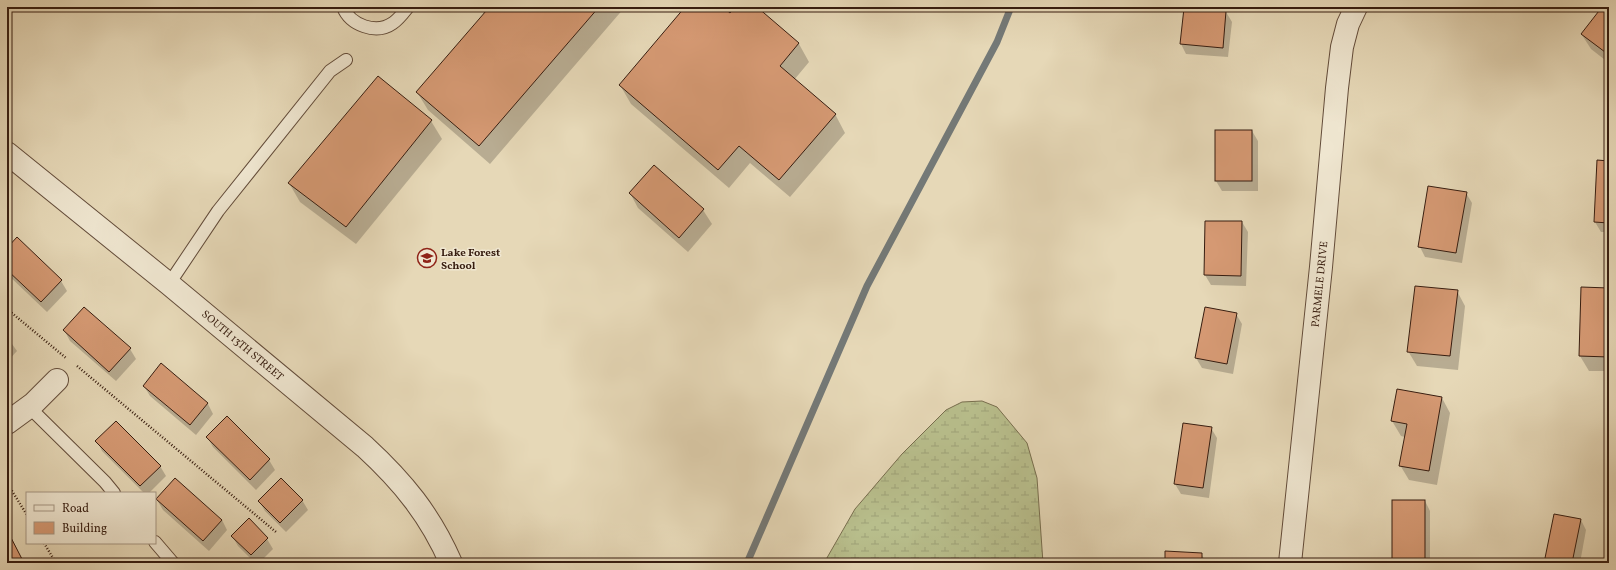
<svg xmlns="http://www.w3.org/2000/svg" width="1616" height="570" font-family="Vollkorn,serif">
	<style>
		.wetland { fill: url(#wetland-marsh); stroke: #786e4e }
		.shadow { fill: #0003 }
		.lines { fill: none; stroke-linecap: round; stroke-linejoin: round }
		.stream { stroke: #747977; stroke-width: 7 }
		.building { fill: #d59973; stroke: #371d10 }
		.service-casing { stroke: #634c3a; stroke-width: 14 }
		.minor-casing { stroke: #634c3a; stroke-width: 24 }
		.path { stroke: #371d10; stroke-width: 2.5; stroke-dasharray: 1 2; stroke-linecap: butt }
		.service { stroke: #efe6d0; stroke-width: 12 }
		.minor { stroke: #efe6d0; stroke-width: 22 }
		.labels { text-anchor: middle; stroke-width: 3; stroke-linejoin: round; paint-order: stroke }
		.poi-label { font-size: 11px; font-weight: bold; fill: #371d10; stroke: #efe6d0; text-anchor: start }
		.street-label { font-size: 11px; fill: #371d10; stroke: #efe6d0 }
	</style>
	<defs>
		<pattern id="wetland-marsh" width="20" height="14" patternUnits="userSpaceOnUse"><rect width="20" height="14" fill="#b8be8c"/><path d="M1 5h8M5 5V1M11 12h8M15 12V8" fill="none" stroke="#9fa378"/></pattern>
	</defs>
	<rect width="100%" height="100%" fill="#e6d8b7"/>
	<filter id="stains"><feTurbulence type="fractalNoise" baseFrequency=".005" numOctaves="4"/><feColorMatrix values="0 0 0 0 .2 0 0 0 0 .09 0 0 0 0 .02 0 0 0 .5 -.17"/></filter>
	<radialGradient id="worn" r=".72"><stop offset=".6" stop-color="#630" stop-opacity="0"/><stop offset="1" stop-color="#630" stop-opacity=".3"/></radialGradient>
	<path class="wetland" d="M982,401L997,407L1027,443L1037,478L1043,563H824L855,509L902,454L946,410L962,402Z"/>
	<g class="shadow">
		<path d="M480,7H625L490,164L428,110L417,92L484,14Z"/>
		<path d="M687,7H721L730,14L736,7H755L799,44L809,62L794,80L835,114L845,133L790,197L750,163L729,188L631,104L620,85Z"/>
		<path d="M1603,7H1609V63L1591,49L1582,35Z"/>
		<path d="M1226,12L1232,22L1228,57L1186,54L1181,44Z"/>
		<path d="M378,77L431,121L442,139L356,244L300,202L289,183Z"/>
		<path d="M1252,131L1258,141V191H1222L1216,181Z"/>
		<path d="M1609,162V232H1601L1595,222Z"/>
		<path d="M630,193L703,210L712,224L688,252L638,208Z"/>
		<path d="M1466,193L1472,203L1462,263L1425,257L1420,247Z"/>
		<path d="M1242,222L1248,232L1246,286L1211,285L1205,275Z"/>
		<path d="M7,250L61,281L67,291L47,312L7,274Z"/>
		<path d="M1609,289V371H1589L1580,356Z"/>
		<path d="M1457,291L1465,306L1458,370L1417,366L1408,351Z"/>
		<path d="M1236,314L1242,324L1233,374L1202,368L1196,358Z"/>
		<path d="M64,330L130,349L136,359L116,381L70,341Z"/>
		<path d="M7,337L17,351L7,362Z"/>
		<path d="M161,365L208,404L213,414L196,435L150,396L144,386Z"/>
		<path d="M1398,391L1442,398L1450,413L1437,485L1409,480L1400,465L1405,437L1401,436L1392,421Z"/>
		<path d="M227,418L269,460L275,470L256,490L213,447L207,437Z"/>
		<path d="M1211,428L1217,438L1209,498L1181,494L1175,484Z"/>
		<path d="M97,441L160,466L166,476L149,493H144L102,451Z"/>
		<path d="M157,500L222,520L227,530L209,551L163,510Z"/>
		<path d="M302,500L308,510L286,532L265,511L259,501Z"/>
		<path d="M1425,501L1430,511V563H1395L1393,560Z"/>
		<path d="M1581,520L1586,530L1580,563H1545Z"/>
		<path d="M7,531L13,541L24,563H7Z"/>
		<path d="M232,536L267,539L273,549L259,563H255L238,546Z"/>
		<path d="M1201,554L1207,563H1166Z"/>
	</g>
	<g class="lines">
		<path class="stream" d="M747,563L867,286L997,42L1011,7"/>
	</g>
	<g class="building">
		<path d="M481,7H599L479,146L416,92L486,11Z"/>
		<path d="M685,7H723L730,13L735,7H757L799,43L780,66L836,114L779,180L739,146L718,170L619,85Z"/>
		<path d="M1602,7H1609V55L1581,34Z"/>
		<path d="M1184,8L1226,11L1223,48L1180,44Z"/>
		<path d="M378,76L432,120L346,227L288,183Z"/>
		<rect x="1215" y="130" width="37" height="51"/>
		<path d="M1597,160L1609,161V223L1594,222Z"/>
		<path d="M654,165L704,209L679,238L629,193Z"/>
		<path d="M1428,186L1467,192L1456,253L1418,247Z"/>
		<path d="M1205,221H1242L1241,276L1204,275Z"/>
		<path d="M17,237L62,280L41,302L7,270V248Z"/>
		<path d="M1415,286L1458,290L1450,356L1407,352Z"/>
		<path d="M1581,287L1609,288V357L1579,356Z"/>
		<path d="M84,307L131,348L109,372L63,330Z"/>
		<path d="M1205,307L1237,313L1227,364L1195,358Z"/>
		<path d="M161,363L208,403L190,425L143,386Z"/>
		<path d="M1397,389L1442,397L1429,471L1399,466L1407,424L1391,421Z"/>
		<path d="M227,416L270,459L250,480L206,437Z"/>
		<path d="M116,421L161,466L140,486L95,441Z"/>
		<path d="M1183,423L1212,427L1203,488L1174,484Z"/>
		<path d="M175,478L222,520L203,541L156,499Z"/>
		<path d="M281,478L303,500L280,523L258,501Z"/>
		<rect x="1392" y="500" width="33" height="60"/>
		<path d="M1554,514L1581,519L1572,563H1544Z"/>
		<path d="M249,518L268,538L251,555L231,536Z"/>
		<path d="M7,530L22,559L14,563H7Z"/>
		<path d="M1165,551L1202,553V563H1165Z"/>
	</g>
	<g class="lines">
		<defs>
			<g id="service">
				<path d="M343,7C350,25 376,35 393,23C399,19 404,12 408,7"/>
				<path d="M169,284L218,211L330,71L346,60"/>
				<path d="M29,407L105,482L114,493"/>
				<path d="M155,542L173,563"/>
			</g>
			<g id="minor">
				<path d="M7,153L169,284L365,447C403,482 430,515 451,563"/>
				<path d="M7,423L33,404L57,380"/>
				<path d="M1290,563L1321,267L1337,88L1342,47L1348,24L1356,7"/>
			</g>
		</defs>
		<use href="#service" class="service-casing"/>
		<use href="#minor" class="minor-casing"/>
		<g class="path">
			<path d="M7,309L66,358"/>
			<path d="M77,366L276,532"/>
			<path d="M7,483L27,515"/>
			<path d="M44,543L56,563"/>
		</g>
		<use href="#service" class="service"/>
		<use href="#minor" class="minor"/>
	</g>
	<defs>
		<symbol id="school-ring" viewBox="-11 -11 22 22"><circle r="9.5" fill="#efe6d0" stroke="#8f2418" stroke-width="1.5"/><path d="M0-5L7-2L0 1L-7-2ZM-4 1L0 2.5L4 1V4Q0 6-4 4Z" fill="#8f2418"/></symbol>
	</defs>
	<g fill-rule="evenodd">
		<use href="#school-ring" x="416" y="247" width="22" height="22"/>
	</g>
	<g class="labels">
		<g class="poi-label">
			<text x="441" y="256">Lake Forest<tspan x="441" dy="13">School</tspan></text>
		</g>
		<g class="street-label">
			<text transform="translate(1319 284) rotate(-84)" y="4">PARMELE DRIVE</text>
			<text transform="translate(243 345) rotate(40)" y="4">SOUTH 13TH STREET</text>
		</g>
	</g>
	<rect width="1616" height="570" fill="none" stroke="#e6d8b7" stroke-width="24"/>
	<rect x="8" y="8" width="1600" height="554" fill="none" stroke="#371d10" stroke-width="2"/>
	<rect x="12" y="12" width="1592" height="546" fill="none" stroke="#371d10"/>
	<rect x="26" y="492" width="130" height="52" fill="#efe6d0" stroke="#a59683"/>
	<rect x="34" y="505" width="20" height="6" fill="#efe6d0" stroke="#a59683"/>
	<text x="62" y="512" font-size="12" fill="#371d10">Road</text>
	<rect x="34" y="522" width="20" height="12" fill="#d59973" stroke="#a59683"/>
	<text x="62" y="532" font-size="12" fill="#371d10">Building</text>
	<rect width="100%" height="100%" filter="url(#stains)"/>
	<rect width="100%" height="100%" fill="url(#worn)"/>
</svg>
